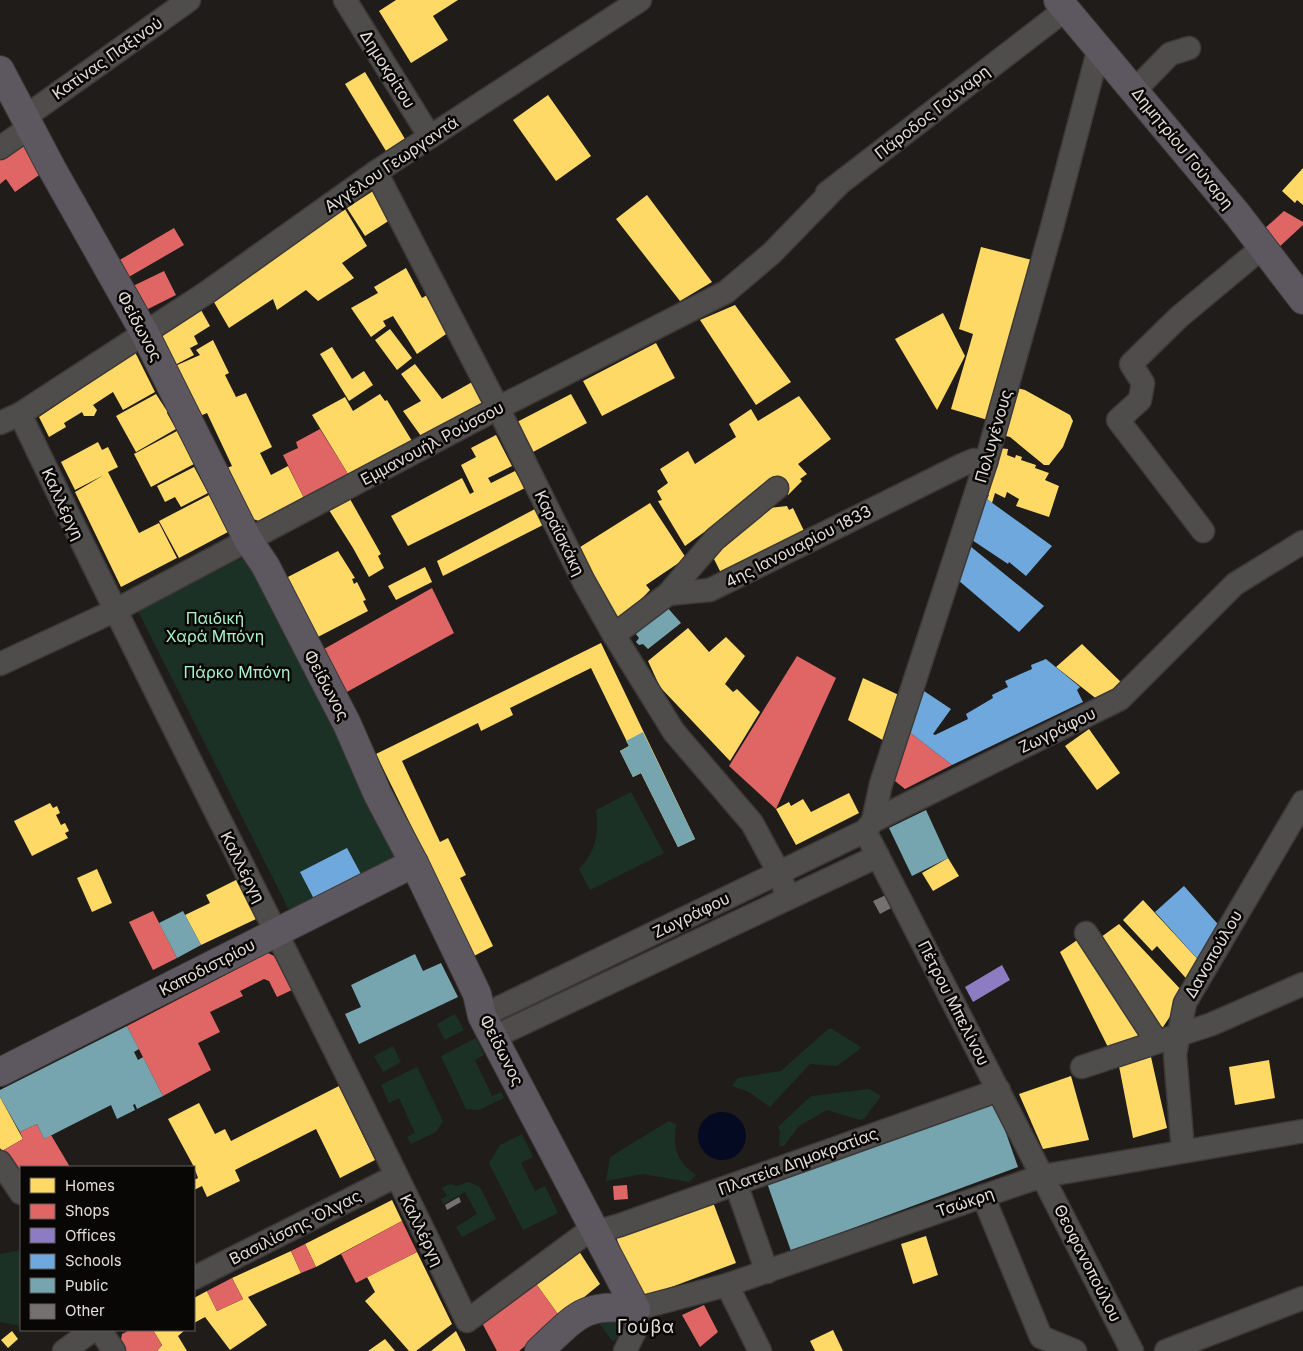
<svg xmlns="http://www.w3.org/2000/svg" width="1303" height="1351" font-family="Inter,sans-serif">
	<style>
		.green { fill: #1c3126 }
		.water { fill: #030a22 }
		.homes { fill: #ffd966 }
		.shops { fill: #e06666 }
		.offices { fill: #8e7cc3 }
		.schools { fill: #6fa8dc }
		.public { fill: #76a5af }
		.building { fill: #747170 }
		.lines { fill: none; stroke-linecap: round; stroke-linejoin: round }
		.minor-casing { stroke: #3c3938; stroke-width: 25 }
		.major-casing { stroke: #3c3938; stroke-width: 30 }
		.minor { stroke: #4f4d4b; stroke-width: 22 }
		.major { stroke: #5d585f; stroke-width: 28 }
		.labels { text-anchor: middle; stroke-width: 5; stroke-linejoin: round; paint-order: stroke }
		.street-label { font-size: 16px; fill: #e2deda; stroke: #090706 }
		.park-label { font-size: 16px; fill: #a8f2ca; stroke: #090706 }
		.neighbourhood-label { font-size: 18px; letter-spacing: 1px; fill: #e2deda; stroke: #090706 }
	</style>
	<rect width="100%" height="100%" fill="#1f1c1a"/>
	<g class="green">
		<path d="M246,556L398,857L290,912L138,611Z"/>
		<path d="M631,792L664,853L590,890L579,869C596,852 599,834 596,810Z"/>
		<path d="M455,1014L464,1030L445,1040L437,1024Z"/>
		<path d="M828,1029H832L861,1047L859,1050L837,1066L810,1064L770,1107L749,1092L732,1086L738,1078L781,1071Z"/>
		<path d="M476,1038L484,1055L475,1060L492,1096L501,1092L504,1098L479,1110L466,1109L441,1056Z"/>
		<path d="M393,1046L401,1062L383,1072L374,1056Z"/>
		<path d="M417,1067L443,1121L436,1132L411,1144L407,1137L415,1133L399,1098L389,1103L381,1085Z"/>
		<path d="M869,1089L881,1096L864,1119L860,1120L827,1110L799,1126L784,1146H779L780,1132L778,1127L811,1096Z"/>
		<path d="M669,1121L676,1124C673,1148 676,1161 696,1175L689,1182L643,1174L606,1181L610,1157Z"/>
		<path d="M522,1134L533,1157L521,1163L535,1191L545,1186L558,1213L523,1230L489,1163L500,1145Z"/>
		<path d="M468,1182L480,1187L496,1219L462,1237L456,1227L477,1214L465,1192L444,1204L441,1199L447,1196L442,1188L450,1184L457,1186Z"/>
		<path d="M21,1250V1326L0,1322V1254Z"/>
		<path d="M596,1319H621L622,1333L613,1342Z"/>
	</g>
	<circle class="water" cx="722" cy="1136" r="24"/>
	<g class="homes">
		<path d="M396,0H458L433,16L448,40L411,63L379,11Z"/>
		<path d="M365,72L405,139L386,151L345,84Z"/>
		<path d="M548,95L591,156L556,181L513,120Z"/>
		<path d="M1303,168V205L1297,200L1295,203L1282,191Z"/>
		<path d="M373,191L390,220L365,236L347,208Z"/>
		<path d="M647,195L712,282L680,301L616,219Z"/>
		<path d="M345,209L367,246L342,263L354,278L318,301L306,290L277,310L273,299L229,328L211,297L282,253L317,225Z"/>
		<path d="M981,247L1036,261L991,421L951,409L973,334L959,329Z"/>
		<path d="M406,268L422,298L432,292L452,330L417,354L393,316L383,321L386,326L371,337L351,308L378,293L374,287Z"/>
		<path d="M735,305L791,382L756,405L700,320Z"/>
		<path d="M201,310L210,326L194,336L198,344L190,348L194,355L175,365L155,336L193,312L194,314Z"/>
		<path d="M943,313L965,356L937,410L895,339Z"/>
		<path d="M390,329L412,358L397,370L375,340Z"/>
		<path d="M213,340L229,373L225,375L236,397L246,393L272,447L260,453L271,475L288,466L304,498L259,521L253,519L227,468L232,466L207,413L200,416L175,366L200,355L196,350Z"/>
		<path d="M656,343L675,378L602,416L583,381Z"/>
		<path d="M332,347L352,379L364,371L373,385L349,401L320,354Z"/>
		<path d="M135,352L155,392L123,410L113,392L93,405L97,410L94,416H84L82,412L64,423L66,427L49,437L39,417Z"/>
		<path d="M415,364L442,399L474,381L486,402L421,436L403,411L421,401L401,374Z"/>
		<path d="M1017,388L1025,390L1070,415L1073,421L1063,447L1049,465H1044L1010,437L1002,435Z"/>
		<path d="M156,394L165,408L168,410L167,413L176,429L136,452L116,416Z"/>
		<path d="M380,394L385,401L387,400L412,441L348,474L312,415L345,397L353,411Z"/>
		<path d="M571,394L587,423L533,452L517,422Z"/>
		<path d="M799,396L831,439L798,464L807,474L800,479L802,481L788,495L773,482L685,546L658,501L662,500L657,491L668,483L660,469L688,451L695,464L736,437L729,424L751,409L758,421Z"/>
		<path d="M177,431L194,464L151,487L134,454Z"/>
		<path d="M496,435L512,466L488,478L491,483L515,471L525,488L408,546L391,516L462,478L470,494L474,492L461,465L476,457L471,448Z"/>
		<path d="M98,442L102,450L108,447L118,467L108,472L139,533L159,523L177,558L121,587L75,492L104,475L75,490L61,462Z"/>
		<path d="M998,448L1008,449L1007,455L1015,458L1016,455L1022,457L1021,460L1036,465L1035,468L1049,473L1045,480L1059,486L1049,517L1016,506L1019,499L1007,492L1005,498L995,493L992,503L987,499L989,495L984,494Z"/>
		<path d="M194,467L208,493L181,507L175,497L165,502L157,486Z"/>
		<path d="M209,495L228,532L179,558L159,521Z"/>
		<path d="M350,499L381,554L378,556L384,568L369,577L353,548L329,510Z"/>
		<path d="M650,503L686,558L646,585L650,590L617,624L577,549Z"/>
		<path d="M787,506L789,510L793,508L805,533L722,575L713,557L769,508Z"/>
		<path d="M535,509L543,525L443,576L437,561Z"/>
		<path d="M338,551L355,578L352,579L354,584L357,582L366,600L363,601L368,611L314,639L284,579Z"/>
		<path d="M425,567L432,582L396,600L388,586Z"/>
		<path d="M688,628L709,652L726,637L745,656L725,684L733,692L737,689L760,712L730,761L660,687L648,661Z"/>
		<path d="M601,643L695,839L678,847L641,773L633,777L620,751L629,746L591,668L510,708L513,715L481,731L478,723L402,761L440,842L448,838L466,875L460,878L493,946L474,956L432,868L427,871L419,855L424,852L376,754Z"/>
		<path d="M1082,644L1127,688L1103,704L1056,667Z"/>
		<path d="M863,678L903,697L886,742L848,720Z"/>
		<path d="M1089,729L1120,773L1097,790L1065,746Z"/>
		<path d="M849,793L859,813L796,845L776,809L789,802L791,806L803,799L811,812Z"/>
		<path d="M50,803L53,808L57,806L60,813L56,815L61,825L65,823L69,831L65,833L68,838L32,856L14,821Z"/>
		<path d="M948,858L959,876L933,891L922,873Z"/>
		<path d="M97,869L112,903L92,912L77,878Z"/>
		<path d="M238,879L258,918L201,945L185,915L210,903L206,895Z"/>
		<path d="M1143,900L1204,966L1193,986L1157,946L1152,951L1123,920Z"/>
		<path d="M1119,924L1185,994L1163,1027L1158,1026L1097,940Z"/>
		<path d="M1083,936L1147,1032L1110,1051L1060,952Z"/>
		<path d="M1151,1057L1167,1128L1133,1138L1119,1066Z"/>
		<path d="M1269,1060L1275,1098L1235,1105L1229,1067Z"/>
		<path d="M1071,1076L1089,1140L1043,1149L1019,1094Z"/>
		<path d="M339,1086L375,1160L340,1178L316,1129L235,1170L240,1181L207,1197L202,1186L194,1190V1180L198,1178L194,1167L168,1119L199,1103L215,1134L225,1129L231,1141Z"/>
		<path d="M0,1097L23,1139L2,1151L0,1148Z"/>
		<path d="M711,1197L736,1263L639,1299L615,1234Z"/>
		<path d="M392,1200L402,1221L316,1267L305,1244Z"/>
		<path d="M926,1236L938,1275L913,1284L901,1244Z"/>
		<path d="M577,1248L600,1284L560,1317L534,1281Z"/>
		<path d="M291,1251L301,1273L248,1297L267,1325L230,1350L205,1317L194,1323V1298L207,1291L217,1311L243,1299L232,1278Z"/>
		<path d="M417,1252L452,1324L416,1351H409L365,1301L375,1292L367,1277Z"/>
		<path d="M153,1330H185L178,1336L187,1351H157L162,1345Z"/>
		<path d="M833,1330L843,1351H815L810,1341Z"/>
		<path d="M12,1331L18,1339L8,1348L1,1340Z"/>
		<path d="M456,1331L466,1351H431Z"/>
		<path d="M385,1339L395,1351H368Z"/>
	</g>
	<g class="shops">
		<path d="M23,145L42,173L15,192L6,179L0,184V160Z"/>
		<path d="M1284,211L1303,222V225L1277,249L1263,230Z"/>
		<path d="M174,228L184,245L127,278L118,261Z"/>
		<path d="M164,271L176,295L144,311L131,287Z"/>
		<path d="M320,429L348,474L304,498L283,455L298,448L296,442Z"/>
		<path d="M432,588L454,633L345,693L324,649Z"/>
		<path d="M797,656L836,678L776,809L729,766Z"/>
		<path d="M908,731L952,765L905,789L890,777Z"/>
		<path d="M153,911L177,958L153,970L129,922Z"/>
		<path d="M268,953L274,956L292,990L277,997L269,981L264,979L240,991L243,996L210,1012L220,1032L198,1043L211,1070L163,1096L127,1026Z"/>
		<path d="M37,1124L44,1139L51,1135L70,1167H21V1180L2,1151L23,1139L20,1132Z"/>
		<path d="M627,1185L628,1199L614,1200L613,1186Z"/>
		<path d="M402,1221L417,1252L356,1283L341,1254Z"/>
		<path d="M305,1244L316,1267L301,1273L291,1251Z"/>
		<path d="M232,1278L243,1299L217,1311L207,1291Z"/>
		<path d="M534,1281L560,1317L519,1351H497L481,1321Z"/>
		<path d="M704,1305L718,1332L700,1347L682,1315Z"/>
		<path d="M130,1330H153L162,1345L157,1351H119L122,1334Z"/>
	</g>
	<path class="offices" d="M1002,965L1010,980L973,1002L965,987Z"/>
	<g class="schools">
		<path d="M984,497L1052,546L1026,576L1009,562L1008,564L972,540Z"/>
		<path d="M970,546L1044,606L1019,632L958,580Z"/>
		<path d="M1046,659L1080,687L1077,690L1083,702L952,765L908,731L921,689L951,709L933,734L935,735L968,719L966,714L993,698L992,695L1008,687L1005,681L1032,669L1031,665Z"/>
		<path d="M347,848L362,876L315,901L300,872Z"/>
		<path d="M1184,886L1224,931L1204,966L1155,912Z"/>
	</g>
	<g class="public">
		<path d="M666,606L681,623L648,649L643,644L639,645L636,642L639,638L635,633Z"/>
		<path d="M643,732L695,839L678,847L641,773L633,777L620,751L629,746L626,741Z"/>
		<path d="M926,810L948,858L912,876L889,828Z"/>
		<path d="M183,911L201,945L177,958L159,923Z"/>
		<path d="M415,954L423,971L441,963L458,997L359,1044L345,1014L361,1007L351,985Z"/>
		<path d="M127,1026L139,1049L134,1052L138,1060L143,1057L163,1096L137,1109L135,1104L133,1105L135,1110L117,1119L111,1105L44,1139L37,1124L20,1132L0,1097V1090Z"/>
		<path d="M994,1099L1018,1167L791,1251L767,1183Z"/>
	</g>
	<g class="building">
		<path d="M886,895L893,907L880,914L873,901Z"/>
		<path d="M459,1197L461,1202L447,1210L445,1205Z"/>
	</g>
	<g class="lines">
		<defs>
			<g id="minor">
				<path d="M345,0L430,137"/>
				<path d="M1135,90L1170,54L1189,48"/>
				<path d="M25,117L189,0"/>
				<path d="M0,148L30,127"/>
				<path d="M376,172L498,408L584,582L614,635L674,732L752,823L779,873L788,898"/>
				<path d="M827,193L1066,9"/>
				<path d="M20,414C165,718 322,1016 467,1321L582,1236L620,1225L999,1090"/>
				<path d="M0,423L20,414L206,293L376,172L640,0"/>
				<path d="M1203,531L1118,420L1140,400L1143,383L1131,364L1179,317L1263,247"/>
				<path d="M668,594L715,539L777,488"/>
				<path d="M614,635L668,594L710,590L962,465L974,460L986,462"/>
				<path d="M0,664L114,611L498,408L726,292L772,253L838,185"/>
				<path d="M873,821L881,784L986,462L1052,227L1099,48"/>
				<path d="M865,831L1132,1351"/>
				<path d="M1086,933L1157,1042"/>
				<path d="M482,1016L865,831L873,821L1120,699L1235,584L1303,542"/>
				<path d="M494,1037L878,856"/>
				<path d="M1082,1067L1212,1024L1303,984"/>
				<path d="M1183,1151L1175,1054L1185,1003L1303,802"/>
				<path d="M0,1162L21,1193"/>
				<path d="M736,1184L767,1272"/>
				<path d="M983,1196L1041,1337L1075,1351"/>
				<path d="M194,1278L396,1176"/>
				<path d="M727,1285L760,1351"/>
				<path d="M100,1330L114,1351"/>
				<path d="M64,1351L93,1330"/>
				<path d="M625,1351L636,1329V1309L727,1285L1027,1181L1043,1176L1303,1131"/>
				<path d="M1166,1351L1303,1298"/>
			</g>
			<g id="major">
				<path d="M1058,0L1238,215L1303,300"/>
				<path d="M0,70L51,167L144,332L248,540L265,565L347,724L378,795L414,863L477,994L482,1016L636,1309"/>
				<path d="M0,1072L414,863"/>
				<path d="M539,1351C576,1317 582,1302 636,1309"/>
			</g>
		</defs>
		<use href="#minor" class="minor-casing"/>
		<use href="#major" class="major-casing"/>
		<use href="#minor" class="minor"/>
		<use href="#major" class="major"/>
	</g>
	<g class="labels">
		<g class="street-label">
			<text transform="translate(107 58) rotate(-35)" y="6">Κατίνας Παξινού</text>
			<text transform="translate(388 69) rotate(58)" y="6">Δημοκρίτου</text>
			<text transform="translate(932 112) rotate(-38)" y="6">Πάροδος Γούναρη</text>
			<text transform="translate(1183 148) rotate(51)" y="6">Δημητρίου Γούναρη</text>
			<text transform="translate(391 164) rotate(-34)" y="6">Αγγέλου Γεωργαντά</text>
			<text transform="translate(140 326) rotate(62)" y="6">Φείδωνος</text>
			<text transform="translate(993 436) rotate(-74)" y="6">Πολυγένους</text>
			<text transform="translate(432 443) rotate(-28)" y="6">Εμμανουήλ Ρούσσου</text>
			<text transform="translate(63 504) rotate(65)" y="6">Καλλέργη</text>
			<text transform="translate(560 533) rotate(64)" y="6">Καραϊσκάκη</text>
			<text transform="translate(798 546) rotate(-27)" y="6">4ης Ιανουαρίου 1833</text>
			<text transform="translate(327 685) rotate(62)" y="6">Φείδωνος</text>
			<text transform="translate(1057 730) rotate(-26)" y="6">Ζωγράφου</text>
			<text transform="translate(243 867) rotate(63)" y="6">Καλλέργη</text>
			<text transform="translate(691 915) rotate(-26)" y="6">Ζωγράφου</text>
			<text transform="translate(1213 954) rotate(-60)" y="6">Δανοπούλου</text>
			<text transform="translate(207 967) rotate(-27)" y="6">Καποδιστρίου</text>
			<text transform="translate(954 1003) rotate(63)" y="6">Πέτρου Μπελίνου</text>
			<text transform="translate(502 1050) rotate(63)" y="6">Φείδωνος</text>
			<text transform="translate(798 1161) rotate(-20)" y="6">Πλατεία Δημοκρατίας</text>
			<text transform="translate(965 1202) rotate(-19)" y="6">Τσώκρη</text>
			<text transform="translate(295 1227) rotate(-27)" y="6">Βασιλίσσης Όλγας</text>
			<text transform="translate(422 1230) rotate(64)" y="6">Καλλέργη</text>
			<text transform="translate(1088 1263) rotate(63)" y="6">Θεοφανοπούλου</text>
		</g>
		<g class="park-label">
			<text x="215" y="624">Παιδική<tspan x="215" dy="18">Χαρά Μπόνη</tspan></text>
			<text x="237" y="678">Πάρκο Μπόνη</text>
		</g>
		<g class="neighbourhood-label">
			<text x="646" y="1333">Γούβα</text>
		</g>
	</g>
	<rect x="20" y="1166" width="175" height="165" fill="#090706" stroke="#605d5b"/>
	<rect x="30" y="1178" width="25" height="15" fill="#ffd966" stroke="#605d5b"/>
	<text x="65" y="1191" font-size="15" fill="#e2deda">Homes</text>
	<rect x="30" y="1204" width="25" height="15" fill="#e06666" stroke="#605d5b"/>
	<text x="65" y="1216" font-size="15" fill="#e2deda">Shops</text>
	<rect x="30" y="1228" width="25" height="15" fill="#8e7cc3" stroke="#605d5b"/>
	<text x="65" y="1241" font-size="15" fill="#e2deda">Offices</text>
	<rect x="30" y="1254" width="25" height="15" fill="#6fa8dc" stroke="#605d5b"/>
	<text x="65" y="1266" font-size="15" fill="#e2deda">Schools</text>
	<rect x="30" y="1278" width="25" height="15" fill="#76a5af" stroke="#605d5b"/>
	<text x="65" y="1291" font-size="15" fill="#e2deda">Public</text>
	<rect x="30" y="1304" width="25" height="15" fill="#747170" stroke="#605d5b"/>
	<text x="65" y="1316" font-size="15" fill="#e2deda">Other</text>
</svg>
